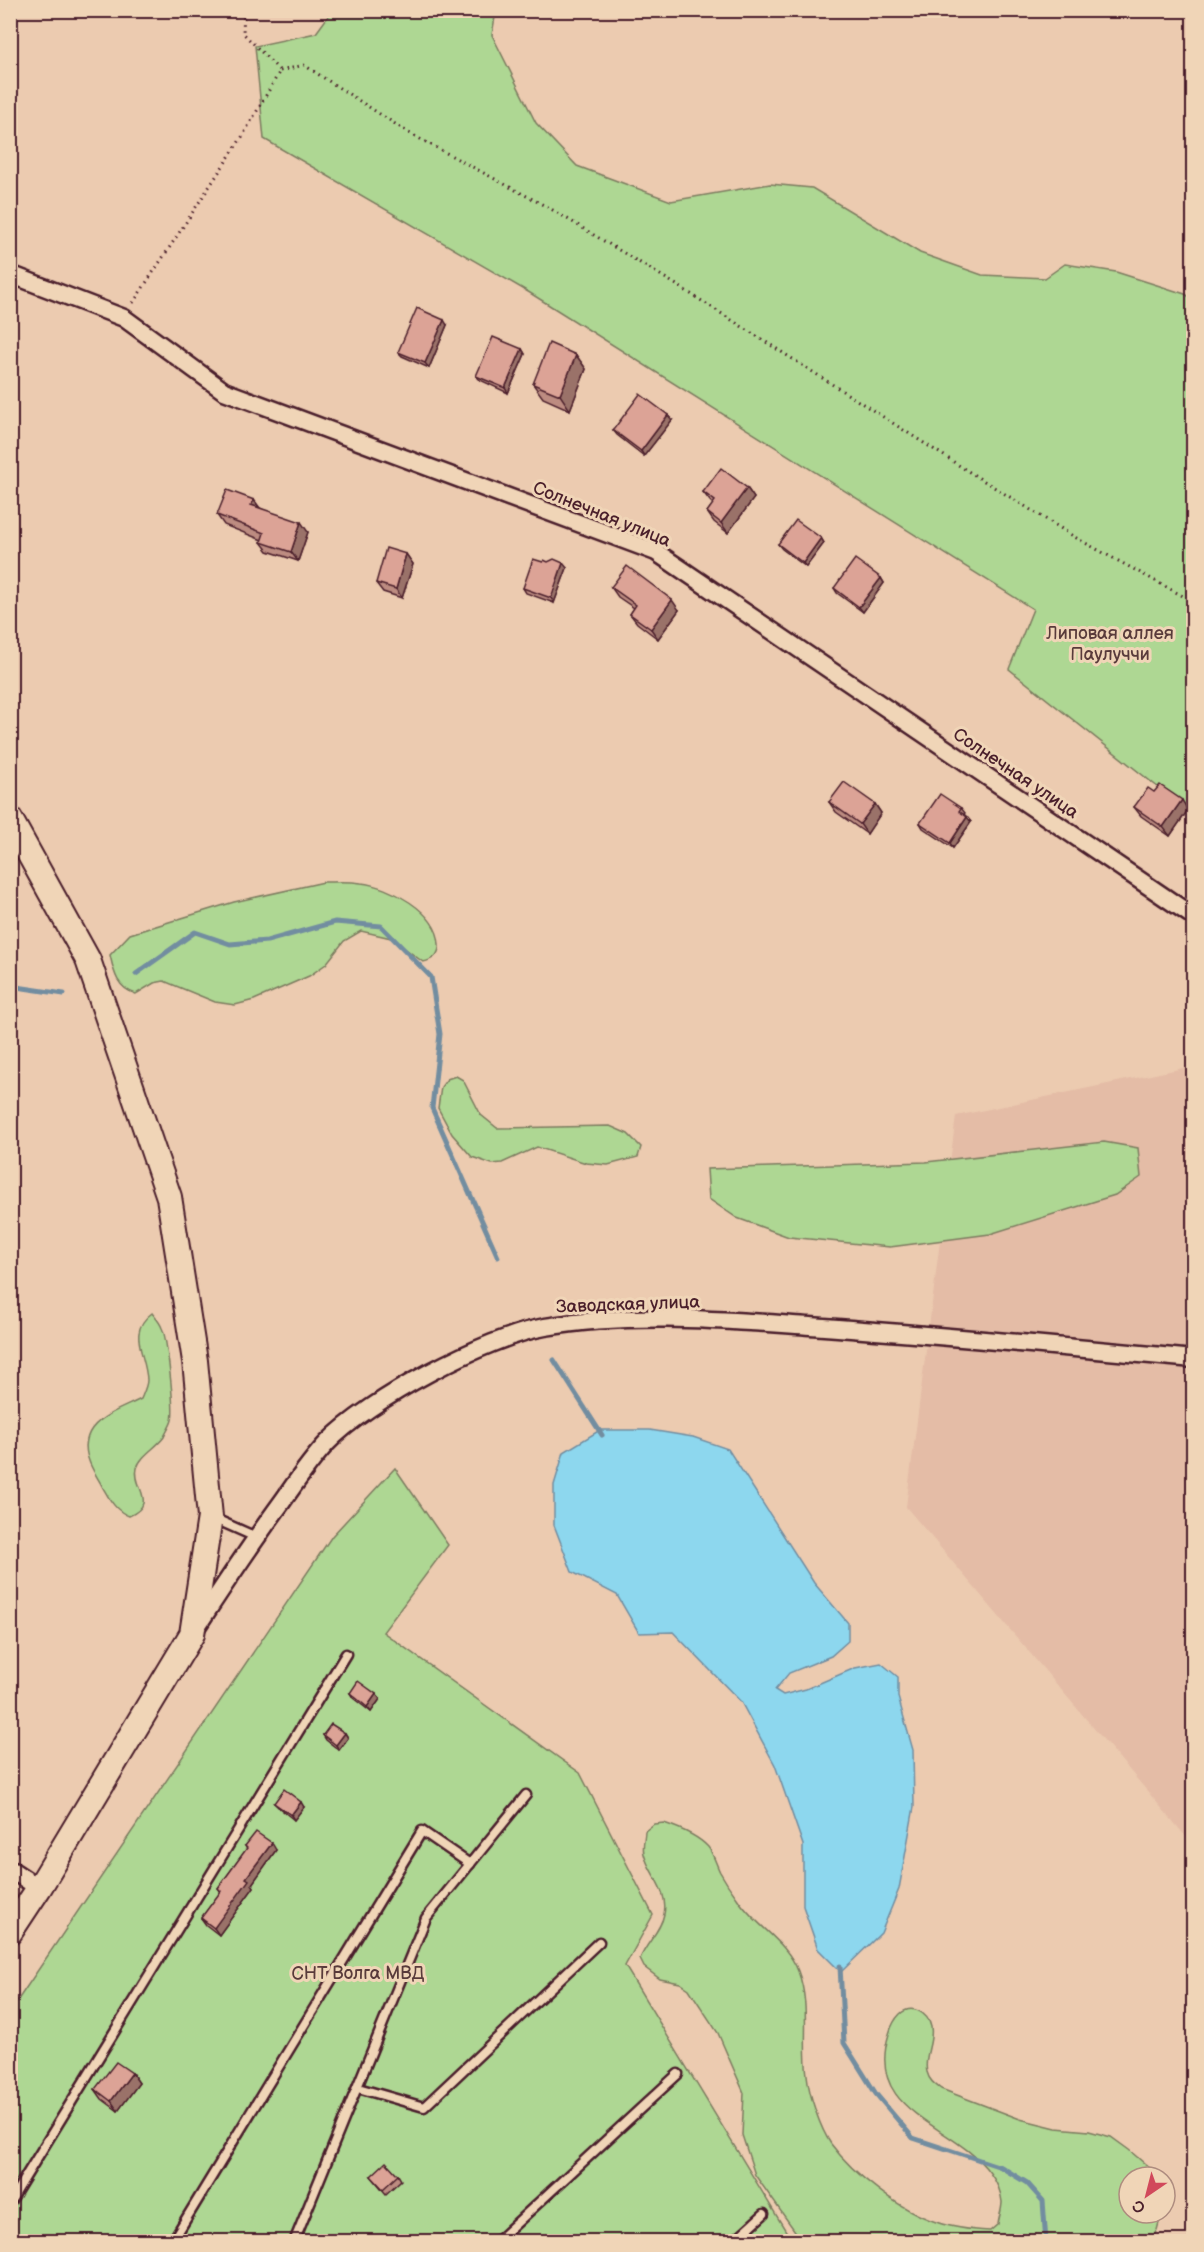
<svg xmlns="http://www.w3.org/2000/svg" width="1204" height="2252" font-family="'Balsamiq Sans',sans-serif">
	<style>
		.built { fill: #e4bca6 }
		.green { fill: #aed793; stroke: #7c7b5f; stroke-width: 1.5 }
		.water { fill: #8dd7ee; stroke: #728da0; stroke-width: 1.5 }
		.lines { fill: none; stroke-linecap: round; stroke-linejoin: round }
		.stream { stroke: #728da0; stroke-width: 5 }
		.lane-casing { stroke: #4a1f2b; stroke-width: 13 }
		.street-casing { stroke: #4a1f2b; stroke-width: 21 }
		.secondary-casing { stroke: #4a1f2b; stroke-width: 28 }
		.path { stroke: #4a1f2b; stroke-width: 3; stroke-dasharray: 1.5 4.5; stroke-linecap: butt }
		.lane { stroke: #f0d5b7; stroke-width: 8 }
		.street { stroke: #f0d5b7; stroke-width: 16 }
		.secondary { stroke: #f0d5b7; stroke-width: 24 }
		.wall { fill: #bd8c81; stroke: #4a1f2b; stroke-width: 1.5 }
		.shaded-wall { fill: #9a7269; stroke: #4a1f2b; stroke-width: 1.5 }
		.building { fill: #dca396; stroke: #4a1f2b; stroke-width: 1.5 }
		.labels { text-anchor: middle; stroke-width: 6; stroke-linejoin: round; paint-order: stroke }
		.street-label { font-size: 18px; fill: #4a1f2b; stroke: #f0d5b7 }
		.park-label { font-size: 18px; fill: #593b3b; stroke: #f0d5b7 }
	</style>
	<rect width="100%" height="100%" fill="#eccbb0"/>
	<filter id="ink" filterUnits="userSpaceOnUse"><feTurbulence type="fractalNoise" baseFrequency=".0167" numOctaves="2"/><feDisplacementMap in="SourceGraphic" scale="12" xChannelSelector="R" yChannelSelector="G"/><feConvolveMatrix kernelMatrix="1 2 1 2 8 2 1 2 1" color-interpolation-filters="sRGB"/></filter>
	<g filter="url(#ink)">
		<path class="built" d="M1193,1066V1845L906,1507L956,1116Z"/>
		<g class="green">
			<path d="M332,11H496L492,35L536,123L577,166L671,201L770,184L812,188L920,253L982,275L1045,278L1065,264L1116,272L1185,294L1193,299V815L1009,669L1033,609L530,293L264,139L255,46L316,33Z"/>
			<path d="M324,882C336,882 349,881 361,883C389,886 437,911 439,944C440,955 432,960 423,962L391,938L361,931L344,941L326,964L309,976L254,1000L235,1005L215,1002L164,981L154,983L136,994C117,988 114,973 110,955L130,934L234,902Z"/>
			<path d="M456,1076L463,1080L481,1115L497,1128L610,1126L628,1134L641,1147L638,1157L608,1165L586,1163L537,1147L502,1163L492,1164L472,1157L452,1134L438,1108L441,1087L447,1079Z"/>
			<path d="M1104,1142L1138,1148L1141,1177L1115,1195L990,1234L890,1247L789,1237L737,1218L709,1199L707,1169L926,1162Z"/>
			<path d="M152,1313C155,1317 160,1322 162,1328C167,1337 175,1410 172,1420C171,1425 166,1432 164,1437C157,1447 140,1456 137,1468C132,1487 159,1503 129,1516C115,1511 109,1498 102,1486C98,1478 92,1470 89,1461C75,1423 115,1412 141,1399C143,1394 147,1386 147,1380C146,1354 126,1332 152,1313Z"/>
			<path d="M395,1468L448,1545L383,1632L580,1773L653,1915L625,1966L792,2241L11,2242V2010L332,1536Z"/>
			<path d="M664,1823C679,1828 697,1835 708,1847C713,1853 716,1864 720,1872C725,1881 731,1890 737,1898C754,1925 787,1941 798,1971C811,2005 802,2041 807,2075C809,2095 820,2128 831,2144C854,2175 900,2210 936,2222C953,2228 972,2230 990,2231L998,2224C999,2217 1002,2209 1002,2202C1001,2191 996,2181 990,2173C954,2123 864,2114 889,2034C891,2027 895,2019 900,2014C912,2003 928,2013 931,2027C934,2042 923,2057 927,2072C929,2080 934,2084 941,2089L1020,2119L1056,2128L1089,2131L1111,2137L1129,2150L1152,2170L1157,2177H1129V2213H1160C1160,2224 1157,2234 1149,2242L802,2241L755,2175L742,2135L744,2093L718,2033L689,1989L680,1983L660,1979L644,1967L640,1959C646,1943 661,1931 664,1914C669,1891 649,1874 644,1854C642,1847 645,1837 645,1831L654,1824Z"/>
		</g>
		<path class="water" d="M600,1430H650L693,1437L728,1449L814,1583L848,1623V1641L831,1656L789,1673L775,1690L783,1695L806,1689L855,1668L881,1663L898,1677V1697L913,1750L914,1807L899,1889L881,1933L841,1972L818,1949L803,1906V1845L775,1765L741,1702L673,1632L639,1633L617,1595L572,1572L554,1525V1485L564,1452Z"/>
		<g class="lines">
			<g class="stream">
				<path d="M136,974L195,932L230,944L267,941L335,922L381,926L431,977L440,1034L432,1108L498,1257"/>
				<path d="M10,986L64,994"/>
				<path d="M554,1360L602,1435"/>
				<path d="M840,1966L844,2043L876,2094L913,2138L1001,2167L1027,2183L1043,2201L1046,2242"/>
			</g>
			<defs>
				<g id="lane">
					<path d="M213,1518L256,1537"/>
					<path d="M358,2088L424,2107L599,1942"/>
					<path d="M10,2202L346,1654"/>
					<path d="M172,2242L422,1831L470,1864"/>
					<path d="M294,2242L426,1918L526,1795"/>
					<path d="M496,2242L678,2074"/>
					<path d="M733,2242L764,2214"/>
				</g>
				<g id="street">
					<path d="M10,274L124,318L224,391L656,552L1194,917"/>
					<path d="M196,1628C224,1585 252,1543 282,1502C296,1482 310,1461 327,1443C368,1400 486,1337 545,1327C632,1312 722,1320 810,1326C938,1335 1066,1347 1194,1359"/>
					<path d="M10,1869L39,1888"/>
				</g>
				<path id="secondary" d="M10,819L88,960L169,1197L195,1361L210,1517L192,1634L39,1888L10,1932"/>
			</defs>
			<use href="#lane" class="lane-casing"/>
			<use href="#street" class="street-casing"/>
			<use href="#secondary" class="secondary-casing"/>
			<g class="path">
				<path d="M280,71L304,65L409,133L551,209L680,287L963,468L1078,539L1194,602"/>
				<path d="M133,303L242,137L280,71L243,33L244,10"/>
			</g>
			<use href="#lane" class="lane"/>
			<use href="#street" class="street"/>
			<use href="#secondary" class="secondary"/>
		</g>
		<g class="wall">
			<path d="M447,325L429,368L402,356L398,352Z"/>
			<path d="M522,349L525,354L508,393L480,380L476,376Z"/>
			<path d="M576,355L586,369L570,410L543,398L533,384Z"/>
			<path d="M672,420L644,456L617,435L613,430Z"/>
			<path d="M747,488L754,498L728,533L714,522L707,512L713,504L710,501L703,492Z"/>
			<path d="M254,500L260,508L308,532L298,561L268,551L261,542L262,540L224,525L217,515Z"/>
			<path d="M821,538L824,543L806,567L782,549L778,544Z"/>
			<path d="M406,554L413,564L402,598L383,592L376,583Z"/>
			<path d="M543,562H548L567,568L554,603L526,593L523,588Z"/>
			<path d="M881,578L884,583L863,612L837,593L834,588Z"/>
			<path d="M611,587L679,610L658,639L637,623L630,614L634,608L618,597Z"/>
			<path d="M1154,792L1188,810L1170,836L1141,816L1134,807Z"/>
			<path d="M829,802L875,804L881,813L867,834L836,812Z"/>
			<path d="M961,808L965,813L964,814L971,822L953,848L923,828L920,823Z"/>
			<path d="M350,1693L380,1699L371,1712L353,1698Z"/>
			<path d="M345,1733L348,1738L339,1750L326,1740L323,1735Z"/>
			<path d="M274,1803L304,1807L294,1820L278,1807Z"/>
			<path d="M245,1846L276,1850L252,1884L254,1887L219,1935L206,1925L201,1918L221,1892L218,1888L247,1849Z"/>
			<path d="M132,2073L139,2083L118,2111L102,2099L95,2089Z"/>
			<path d="M398,2175L401,2180L386,2194L371,2176Z"/>
		</g>
		<g class="shaded-wall">
			<path d="M444,320L447,325L429,368L425,363Z"/>
			<path d="M522,349L525,354L508,393L505,388Z"/>
			<path d="M576,355L586,369L570,410L560,395Z"/>
			<path d="M668,415L672,420L644,456L641,451Z"/>
			<path d="M747,488L754,498L728,533L721,523Z"/>
			<path d="M254,500L260,509L251,505Z"/>
			<path d="M301,522L308,532L298,561L291,552Z"/>
			<path d="M821,538L824,543L806,567L803,563Z"/>
			<path d="M406,554L413,564L402,598L396,589Z"/>
			<path d="M563,563L567,568L554,603L551,598Z"/>
			<path d="M881,578L884,583L863,612L859,607Z"/>
			<path d="M672,600L679,610L658,639L651,629Z"/>
			<path d="M1182,800L1188,810L1170,836L1163,827Z"/>
			<path d="M875,804L881,813L867,834L860,824Z"/>
			<path d="M967,817L971,822L953,848L950,843Z"/>
			<path d="M376,1694L380,1699L371,1712L367,1707Z"/>
			<path d="M345,1733L348,1738L339,1750L336,1745Z"/>
			<path d="M301,1802L304,1807L294,1820L291,1815Z"/>
			<path d="M272,1843L276,1850L252,1884L254,1887L219,1935L214,1928L246,1878Z"/>
			<path d="M132,2073L139,2083L118,2111L111,2101Z"/>
		</g>
		<g class="building">
			<path d="M417,308L444,320L425,363L398,352Z"/>
			<path d="M493,337L522,349L505,388L476,376Z"/>
			<path d="M549,343L576,355L560,395L533,384Z"/>
			<path d="M640,394L668,415L641,451L613,430Z"/>
			<path d="M721,468L747,488L721,523L707,512L715,501L703,492Z"/>
			<path d="M227,490L254,500L251,505L301,522L291,552L261,542L264,533L217,515Z"/>
			<path d="M796,520L821,538L803,563L778,544Z"/>
			<path d="M386,548L406,554L396,589L376,583Z"/>
			<path d="M533,559L543,562L544,560L548,562L554,559L563,563L551,598L523,588Z"/>
			<path d="M855,559L881,578L859,607L834,588Z"/>
			<path d="M627,566L672,600L651,629L630,614L636,605L611,587Z"/>
			<path d="M844,782L875,804L860,824L829,802Z"/>
			<path d="M1160,785L1182,800L1163,827L1134,807L1148,788L1154,792Z"/>
			<path d="M940,794L961,808L959,811L967,817L950,843L920,823Z"/>
			<path d="M358,1681L376,1694L367,1707L350,1693Z"/>
			<path d="M331,1724L345,1733L336,1745L323,1735Z"/>
			<path d="M284,1789L301,1802L291,1815L274,1803Z"/>
			<path d="M256,1832L272,1843L246,1878L249,1880L214,1928L201,1918L221,1891L218,1888L247,1848L245,1846Z"/>
			<path d="M116,2062L132,2073L111,2101L95,2089Z"/>
			<path d="M386,2162L398,2175L383,2189L371,2176Z"/>
		</g>
	</g>
	<g class="labels">
		<g class="street-label">
			<text transform="translate(602 514) rotate(22)" y="6">Солнечная улица</text>
			<text transform="translate(1016 773) rotate(34)" y="6">Солнечная улица</text>
			<text transform="translate(628 1304) rotate(-2)" y="6">Заводская улица</text>
		</g>
		<g class="park-label">
			<text x="1110" y="639">Липовая аллея<tspan x="1110" dy="21">Паулуччи</tspan></text>
			<text x="358" y="1979">СНТ Волга МВД</text>
		</g>
	</g>
	<rect width="1204" height="2252" fill="none" stroke="#f0d5b7" stroke-width="36"/>
	<rect x="18" y="18" width="1168" height="2216" fill="none" stroke="#4a1f2b" stroke-width="2" filter="url(#ink)"/>
	<g transform="translate(1147 2195) rotate(215)"><circle r="28" fill="#f0d5b7" stroke="#ae8c7f" stroke-width="1.5"/>
	<path d="M0-4.5L10 22L0 15L-10 22Z" fill="#d1495b"/>
	<text y="-9" font-size="16" font-weight="bold" text-anchor="middle" fill="#4a1f2b">С</text>
	</g>
</svg>
